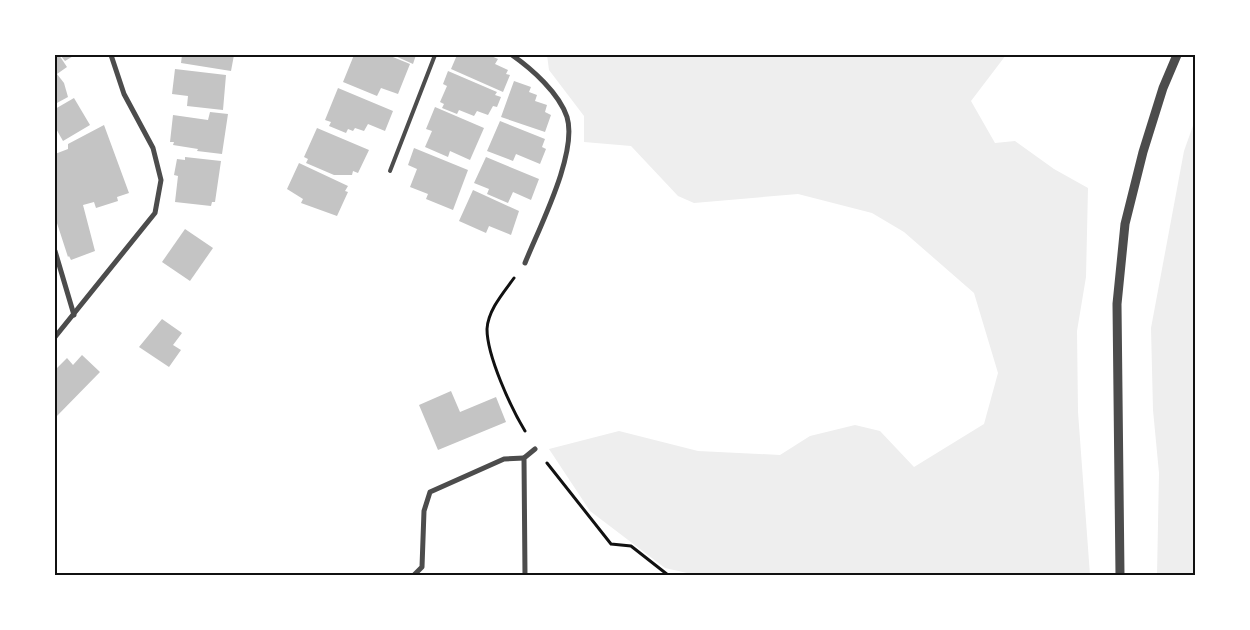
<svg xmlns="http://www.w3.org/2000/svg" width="1250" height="630" font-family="Helvetica,sans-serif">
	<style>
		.green { fill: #eee }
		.building { fill: #c4c4c4 }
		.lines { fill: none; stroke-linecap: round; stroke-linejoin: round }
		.path { stroke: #111; stroke-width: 3 }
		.service { stroke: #4c4c4c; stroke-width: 4 }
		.minor { stroke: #4c4c4c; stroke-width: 5 }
		.tertiary { stroke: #4c4c4c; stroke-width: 9 }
		.neatline { fill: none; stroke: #111; stroke-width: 2 }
	</style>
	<rect width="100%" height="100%" fill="#fff"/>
	<g class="green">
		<path d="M547,55H1006L971,101L995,143L1015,141L1054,169L1088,188L1086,277L1077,331L1078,412L1090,575H696L665,568L590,511L549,449L619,431L698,451L780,455L810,436L855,425L880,431L914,467L984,424L998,373L974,293L904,232L872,213L798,194L694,203L678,196L631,146L584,142V116L549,70Z"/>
		<path d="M1195,120V575H1157L1159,473L1153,410L1151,328L1184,151Z"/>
	</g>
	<g class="building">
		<path d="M55,55H59L67,67L57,74Z"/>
		<path d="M60,55H75L65,61Z"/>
		<path d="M182,55H234L231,71L181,63Z"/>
		<path d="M354,55H388L410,64L398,94L381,88L377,96L343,82Z"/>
		<path d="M393,55H416L413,64Z"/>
		<path d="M457,55H489L498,59L495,64L508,70L506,74L510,75L503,92L451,69Z"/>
		<path d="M175,69L226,75L223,110L187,106L188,96L172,94Z"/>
		<path d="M448,71L497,92L495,95L501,97L497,107L493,106L488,115L477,111L474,116L459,110L457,114L442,108L444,104L440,102L447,86L443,84Z"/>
		<path d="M57,74L64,83L68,97L55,104V75Z"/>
		<path d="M514,81L531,87L529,92L537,95L535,101L547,105L545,112L551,115L545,132L501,117Z"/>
		<path d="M338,88L393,111L385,131L368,124L364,131L355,128L353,131L348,129L346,133L329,126L331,122L325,120Z"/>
		<path d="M74,98L90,125L63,141L55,127V109Z"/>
		<path d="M435,107L484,128L470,160L450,151L448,157L425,147L432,131L426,129Z"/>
		<path d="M210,112L228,114L222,154L197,151L198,149L173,145L174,142H170L173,115L208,120Z"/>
		<path d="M500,121L545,139L542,147L546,149L540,164L516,154L513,161L487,151Z"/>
		<path d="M104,125L129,193L117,197L118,201L96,208L94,202L83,205L95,251L71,260L69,256L68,257L55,217L57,216L55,154L68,149V144Z"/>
		<path d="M317,128L369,150L358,173L353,171L352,175H334L306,163L308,159L304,157Z"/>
		<path d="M414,148L468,170L453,210L426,199L428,194L410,187L417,169L408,165Z"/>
		<path d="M185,157L221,161L215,202H212L211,206L175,202L178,176L174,175L177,159L185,160Z"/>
		<path d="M486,157L539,179L531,200L513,192L508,203L487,194L489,189L474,183Z"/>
		<path d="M299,163L348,186L345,191L348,192L337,216L301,203L303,199L287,189Z"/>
		<path d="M473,190L519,211L511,235L489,226L486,233L459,221Z"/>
		<path d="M185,229L213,248L190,281L162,262Z"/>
		<path d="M162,319L182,333L173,345L181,350L169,367L139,347Z"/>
		<path d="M82,355L100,372L55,418V370L67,358L73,365Z"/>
		<path d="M451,391L460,412L496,397L506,422L438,450L419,405Z"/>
	</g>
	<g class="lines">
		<g class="path">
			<path d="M514,278C504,292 488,310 487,329C487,356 511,408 525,431"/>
			<path d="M547,463L611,544L631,546L668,575"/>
		</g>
		<path class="service" d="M390,171L435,55"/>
		<g class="minor">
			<path d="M512,55C532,69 559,93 567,117C578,153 539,228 525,263"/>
			<path d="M55,251L74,315"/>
			<path d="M55,337L155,213L161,180L153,148L124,94L111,55"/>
			<path d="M414,575L422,567L424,511L430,492L504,459L524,458"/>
			<path d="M525,575L524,458L535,449"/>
		</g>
		<path class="tertiary" d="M1120,575L1117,304L1125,224L1143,152L1163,88L1177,55"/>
	</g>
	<rect width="1250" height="630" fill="none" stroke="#ffffff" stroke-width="112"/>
	<rect x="56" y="56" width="1138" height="518" class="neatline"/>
</svg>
